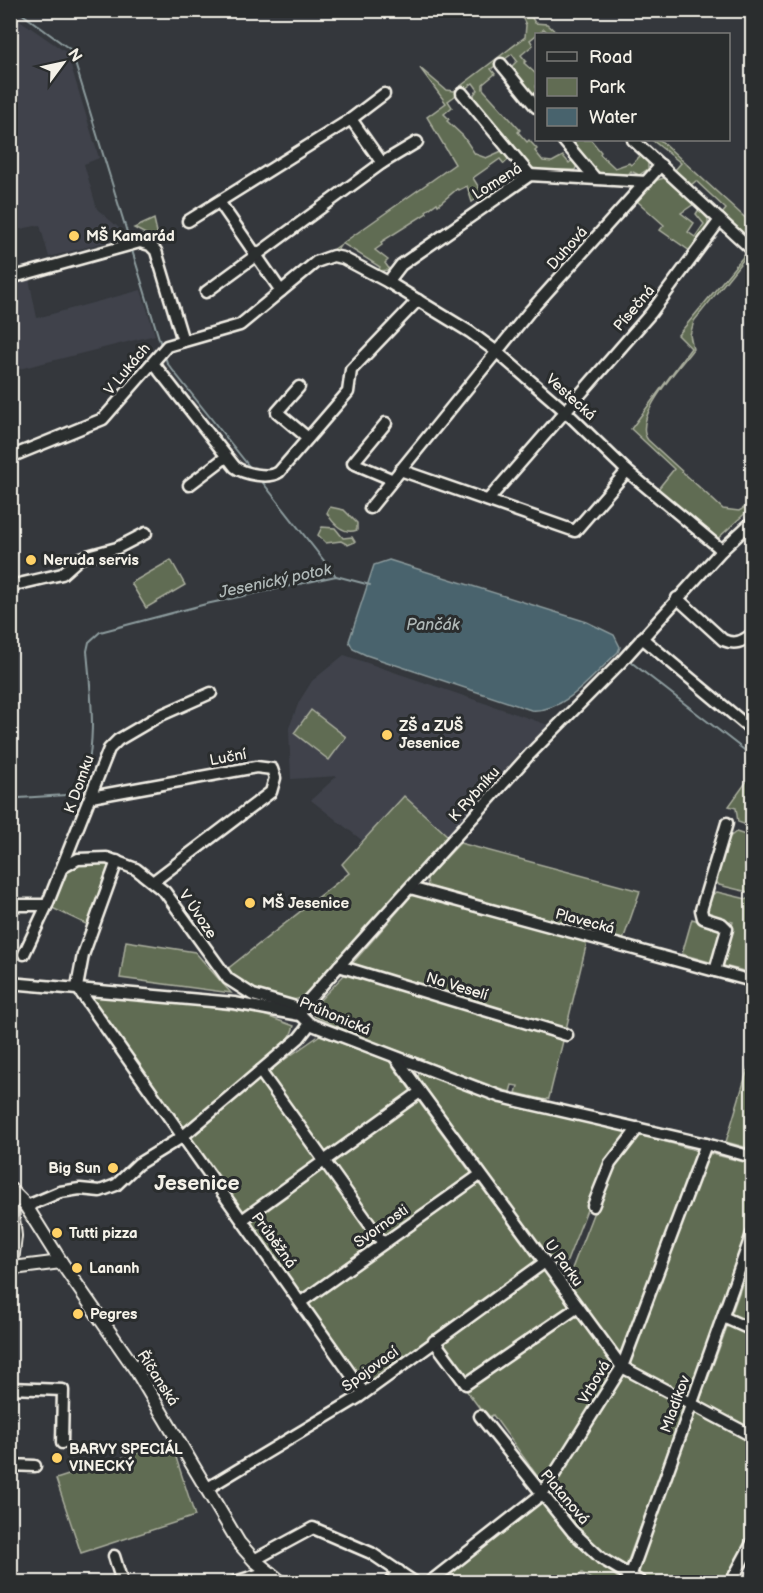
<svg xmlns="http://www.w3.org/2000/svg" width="763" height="1593" font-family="'Balsamiq Sans',sans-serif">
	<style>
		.built { fill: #40434c }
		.green { fill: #616c53; stroke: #aaae9e; stroke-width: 1.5 }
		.water { fill: #48636d; stroke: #8d9c9e; stroke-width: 1.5 }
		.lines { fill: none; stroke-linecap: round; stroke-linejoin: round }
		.stream { stroke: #8d9c9e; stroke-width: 2 }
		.minor-casing { stroke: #f4f1e8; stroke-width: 15 }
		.major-casing { stroke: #f4f1e8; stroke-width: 16 }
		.minor { stroke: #2a2d2e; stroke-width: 10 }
		.major { stroke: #2a2d2e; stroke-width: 12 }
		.poi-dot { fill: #ffd166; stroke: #2a2d2e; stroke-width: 2 }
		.labels { text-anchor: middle; stroke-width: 6; stroke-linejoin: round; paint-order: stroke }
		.street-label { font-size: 15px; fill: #f4f1e8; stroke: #2a2d2e }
		.poi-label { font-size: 15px; font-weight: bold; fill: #f4f1e8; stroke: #2a2d2e; text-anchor: start }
		.water-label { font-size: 16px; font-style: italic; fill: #afb8b7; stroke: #2a2d2e }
		.district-label { font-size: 21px; font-weight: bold; fill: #f4f1e8; stroke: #2a2d2e }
	</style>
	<rect width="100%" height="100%" fill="#34373c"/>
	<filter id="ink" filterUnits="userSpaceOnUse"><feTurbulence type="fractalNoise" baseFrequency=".0167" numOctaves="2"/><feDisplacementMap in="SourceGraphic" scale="12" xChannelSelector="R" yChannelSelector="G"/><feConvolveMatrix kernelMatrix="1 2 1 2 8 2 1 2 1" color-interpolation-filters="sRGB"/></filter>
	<g filter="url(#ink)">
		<g class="built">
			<path d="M12,15L67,53L99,158L84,164L97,209L128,236L49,257L40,225L11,231Z"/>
			<path d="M29,279L37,318L141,290L155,335L11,371V283Z"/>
			<path d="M344,655L548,725L515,758L448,836L404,796L363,841L311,800L337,776L291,779L289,728L299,702L312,681Z"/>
		</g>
		<g class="green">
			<path d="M519,11H528L535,23L547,24L558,34H549L544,29L530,40L533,45L521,55L526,61L524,63L536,74V100L512,71V66L517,61L512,54L491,69L495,74L483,84V89L520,130L518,132L527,142L529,140L537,149L535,151L543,161L552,162L563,156L569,163L574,159L577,165L575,170H536L530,167L475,101L474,94L478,90L473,83L448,101L452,107L444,114L449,119L447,121L463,136L475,154L486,158L504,150L510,158L504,164L500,159L473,178L486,199L482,202L479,197L472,202L467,186L459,190L457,189L438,205L437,203L426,211L427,213L381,242L382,245L375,250L388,260L385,263L390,270L378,271L380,267L342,243L335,253L330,252L455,164L427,117L446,103L420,68L446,90L454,91L525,37L526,25Z"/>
			<path d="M570,140H591L601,152L600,154L615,168L629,163L631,165L641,155L648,162V169L639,175L631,171L628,175L599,173Z"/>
			<path d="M652,140H660L752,224V241L722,214L726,209L696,181L691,185L675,170L681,163Z"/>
			<path d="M664,178L694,204L681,213L694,223L688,232L695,237L704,224L696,214L699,209L708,219V228L690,251L660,230L664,225L637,201L657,180Z"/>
			<path d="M154,219L159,241L134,228Z"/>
			<path d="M752,246V249L694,321L690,335L693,349C679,368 631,418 648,440L723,509L739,511L752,503V507L715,541L658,489L674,469L631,429L691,348L678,335Z"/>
			<path d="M330,507L344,510L357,523V530C344,535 333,524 327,513Z"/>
			<path d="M322,527L335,528L343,538L352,537L355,542L348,545L341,541L326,543L318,535Z"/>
			<path d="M171,560L185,585L146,608L131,583Z"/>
			<path d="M311,710L346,737L329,760L294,733Z"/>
			<path d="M752,774V827L738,822L736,808L729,806Z"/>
			<path d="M404,796L448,836L303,997C282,1008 241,985 226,970L349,873L342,864Z"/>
			<path d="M736,832L752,837V893L719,885L716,881L727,839Z"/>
			<path d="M460,843L640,891L623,940L428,888L427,878Z"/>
			<path d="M107,863L111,865L90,926L50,907C68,867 60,864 107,863Z"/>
			<path d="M717,892L751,900L752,895V973L724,966L722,962L733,922L710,916L706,912L711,895Z"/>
			<path d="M413,894L587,942L566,1029L351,965Z"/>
			<path d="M692,919L719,927L722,930L713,963L682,954Z"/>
			<path d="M126,941L195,952L231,993L120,978Z"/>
			<path d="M346,973L561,1038L563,1041L549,1098L546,1100L516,1093L518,1086L512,1085L510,1092L500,1089L356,1035L314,1016L316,1004Z"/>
			<path d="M90,992L261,1014L294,1026L288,1042L183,1129L88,996Z"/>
			<path d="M320,1035L389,1061L411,1091L325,1153L267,1072Z"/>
			<path d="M752,1055V1149L726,1142Z"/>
			<path d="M420,1072L496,1101L630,1132L604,1166L562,1274L559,1275L416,1081Z"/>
			<path d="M260,1078L318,1159L242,1213L188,1136Z"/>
			<path d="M417,1099L471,1173L384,1236L330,1161Z"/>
			<path d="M637,1134L699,1151L621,1354H618L566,1284L610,1170Z"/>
			<path d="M708,1153L752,1164V1221L688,1397L626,1365Z"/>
			<path d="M323,1166L377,1241L302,1295L248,1220Z"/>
			<path d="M477,1181L536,1261L365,1384L307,1303Z"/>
			<path d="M752,1257V1325L731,1315Z"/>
			<path d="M544,1269L573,1308L466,1379L440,1343Z"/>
			<path d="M576,1313L617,1369L543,1484L493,1415L487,1418L466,1390Z"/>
			<path d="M728,1324L752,1335V1430L699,1403Z"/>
			<path d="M624,1374L685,1406L626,1566C593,1548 570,1522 548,1492Z"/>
			<path d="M696,1411L752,1441V1533L726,1582H649L637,1571Z"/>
			<path d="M171,1442L195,1516L81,1553L56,1479Z"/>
			<path d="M539,1503L544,1505L601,1564L619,1579L617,1582H588L591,1579L582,1573L573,1582H439Z"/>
		</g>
		<path class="water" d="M389,560L587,622L614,635L620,647L618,652C594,674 565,713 531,710L366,655L353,649L349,641L374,565Z"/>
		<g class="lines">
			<g class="stream">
				<path d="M17,10L71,50L130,242"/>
				<path d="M131,247L161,345"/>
				<path d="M165,356L167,363L252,470"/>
				<path d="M260,479L336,576"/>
				<path d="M627,659L752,756"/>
				<path d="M19,798L82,794C97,739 92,707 87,651L89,642L100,632L206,604L336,576L370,585"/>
			</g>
			<defs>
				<g id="minor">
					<path d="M501,64L536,107"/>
					<path d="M462,93L530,175"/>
					<path d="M351,119L384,94"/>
					<path d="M563,140L594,177"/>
					<path d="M633,140L749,247"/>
					<path d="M382,163L417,142"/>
					<path d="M220,203L281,291"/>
					<path d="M188,221L351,119L382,163L206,292"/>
					<path d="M10,278L140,242L150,245L156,251L183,341"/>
					<path d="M388,282L401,265L530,175L647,182"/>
					<path d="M153,363L235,467C244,474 269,479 279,472L348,392L351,370L418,300"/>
					<path d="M299,387L277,412L308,438"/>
					<path d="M386,423L353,463L391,479"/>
					<path d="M10,457L103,419L167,346L240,325L316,262L333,256L343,258L388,282L470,332L497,352L564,410L627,471L722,550"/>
					<path d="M400,470L575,531L627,471"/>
					<path d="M189,485L226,457"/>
					<path d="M488,500L651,313L720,220"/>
					<path d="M370,508L529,312L661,165"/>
					<path d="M10,586L62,574L80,558L117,548L146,533"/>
					<path d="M677,598L723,640C735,645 742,642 752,634"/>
					<path d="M642,638L752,730"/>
					<path d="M91,797L256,767L272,769L275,778L271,792L154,881"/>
					<path d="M117,861L83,955L77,987L364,1393"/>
					<path d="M62,868L78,859L107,858L136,869L165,892L228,979L253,995L292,1006L310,1024L501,1097L706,1144L752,1157"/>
					<path d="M410,888L752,981"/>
					<path d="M10,905H47L109,749L118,740L159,716L211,693"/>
					<path d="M24,954L47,905"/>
					<path d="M339,966L567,1035"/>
					<path d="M715,971L727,929L722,924L703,918L701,910L727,823"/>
					<path d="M10,983L234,1003L300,1015"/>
					<path d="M300,1015L304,1005L529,755L621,662L722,550L752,522"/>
					<path d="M395,1057L622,1367L752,1436"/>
					<path d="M260,1071L383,1243"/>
					<path d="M27,1206L60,1192L80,1189L100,1191L116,1185L138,1164L182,1137L299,1038L310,1024"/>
					<path d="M593,1206L610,1164L638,1128"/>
					<path d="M242,1220L420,1092"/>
					<path d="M301,1302L480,1175"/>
					<path d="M723,1317L752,1330"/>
					<path d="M434,1341L466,1384L578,1307"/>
					<path d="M10,1388L63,1390L62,1443"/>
					<path d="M480,1416L572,1531L602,1559L641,1582"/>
					<path d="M10,1465L35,1466"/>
					<path d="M206,1489L359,1397L545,1262"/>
					<path d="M114,1556L122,1582"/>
					<path d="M254,1560L313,1528L371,1553L414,1582"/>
					<path d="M235,1582L267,1572"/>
					<path d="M390,1582L399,1571"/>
					<path d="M430,1582L542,1494L622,1367L706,1144"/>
					<path d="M625,1582L631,1574L752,1234"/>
					<path d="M731,1582L752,1543"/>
				</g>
				<g id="major">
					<path d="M10,1189L24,1203L61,1262L136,1370L239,1543L254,1560L281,1582"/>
					<path d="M10,1192L15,1236L10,1279"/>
					<path d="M13,1268L61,1262"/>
				</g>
			</defs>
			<use href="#minor" class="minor-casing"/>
			<use href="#major" class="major-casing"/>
			<use href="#minor" class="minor"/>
			<use href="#major" class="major"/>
		</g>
	</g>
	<g class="poi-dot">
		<circle cx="74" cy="236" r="6"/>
		<circle cx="31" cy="560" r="6"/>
		<circle cx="387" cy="735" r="6"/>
		<circle cx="250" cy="903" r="6"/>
		<circle cx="113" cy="1168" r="6"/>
		<circle cx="57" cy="1233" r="6"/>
		<circle cx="77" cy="1268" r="6"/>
		<circle cx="78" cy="1314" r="6"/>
		<circle cx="57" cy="1458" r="6"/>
	</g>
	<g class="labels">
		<g class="street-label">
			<text transform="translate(497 181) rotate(-32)" y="5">Lomená</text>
			<text transform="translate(567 248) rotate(-48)" y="5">Duhová</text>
			<text transform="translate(634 308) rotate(-50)" y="5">Písečná</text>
			<text transform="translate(127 369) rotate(-50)" y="5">V Lukách</text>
			<text transform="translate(571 397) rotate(42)" y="5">Vestecká</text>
			<text transform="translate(228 757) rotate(-10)" y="5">Luční</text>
			<text transform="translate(79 784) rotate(-70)" y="5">K Domku</text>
			<text transform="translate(474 794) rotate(-48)" y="5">K Rybníku</text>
			<text transform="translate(198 914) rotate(56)" y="5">V Úvoze</text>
			<text transform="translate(585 921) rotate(15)" y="5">Plavecká</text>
			<text transform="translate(457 986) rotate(17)" y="5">Na Veselí</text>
			<text transform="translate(335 1016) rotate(23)" y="5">Průhonická</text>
			<text transform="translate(381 1226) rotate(-35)" y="5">Svornosti</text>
			<text transform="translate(274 1240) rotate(54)" y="5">Průběžná</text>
			<text transform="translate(564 1263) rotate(54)" y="5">U Parku</text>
			<text transform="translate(370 1369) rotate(-36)" y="5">Spojovací</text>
			<text transform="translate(158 1378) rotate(57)" y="5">Říčanská</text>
			<text transform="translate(594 1382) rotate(-59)" y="5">Vrbová</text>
			<text transform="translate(675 1404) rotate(-70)" y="5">Mladíkov</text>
			<text transform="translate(565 1497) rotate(50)" y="5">Platanová</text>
		</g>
		<g class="poi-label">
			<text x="86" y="241">MŠ Kamarád</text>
			<text x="43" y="565">Neruda servis</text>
			<text x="399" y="731">ZŠ a ZUŠ<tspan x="399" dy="17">Jesenice</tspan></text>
			<text x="262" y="908">MŠ Jesenice</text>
			<text x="101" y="1173" text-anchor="end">Big Sun</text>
			<text x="69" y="1238">Tutti pizza</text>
			<text x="89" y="1273">Lananh</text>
			<text x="90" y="1319">Pegres</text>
			<text x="69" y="1454">BARVY SPECIÁL<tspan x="69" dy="17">VINECKÝ</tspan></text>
		</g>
		<g class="water-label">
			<text transform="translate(275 580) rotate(-12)" y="6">Jesenický potok</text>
			<text x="433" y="630">Pančák</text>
		</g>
		<g class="district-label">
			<text x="197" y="1190">Jesenice</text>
		</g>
	</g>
	<rect width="763" height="1593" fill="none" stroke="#2a2d2e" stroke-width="36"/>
	<rect x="18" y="18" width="727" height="1557" fill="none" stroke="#f4f1e8" stroke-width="2" filter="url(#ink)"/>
	<rect x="535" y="33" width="195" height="108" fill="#2a2d2e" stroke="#7b7b78" stroke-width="1.5"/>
	<rect x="547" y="52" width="30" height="9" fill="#2a2d2e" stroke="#7b7b78" stroke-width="1.5"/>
	<text x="589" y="63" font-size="18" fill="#f4f1e8">Road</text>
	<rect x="547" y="78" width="30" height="18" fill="#616c53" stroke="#7b7b78" stroke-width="1.5"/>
	<text x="589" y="93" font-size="18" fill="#f4f1e8">Park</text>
	<rect x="547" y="108" width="30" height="18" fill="#48636d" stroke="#7b7b78" stroke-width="1.5"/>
	<text x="589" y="123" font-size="18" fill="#f4f1e8">Water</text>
	<g transform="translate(63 63) rotate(57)" stroke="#2a2d2e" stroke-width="4.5" paint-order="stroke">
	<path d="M0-4.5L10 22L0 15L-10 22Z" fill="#f4f1e8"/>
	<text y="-9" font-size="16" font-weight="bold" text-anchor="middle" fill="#f4f1e8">N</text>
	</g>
</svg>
